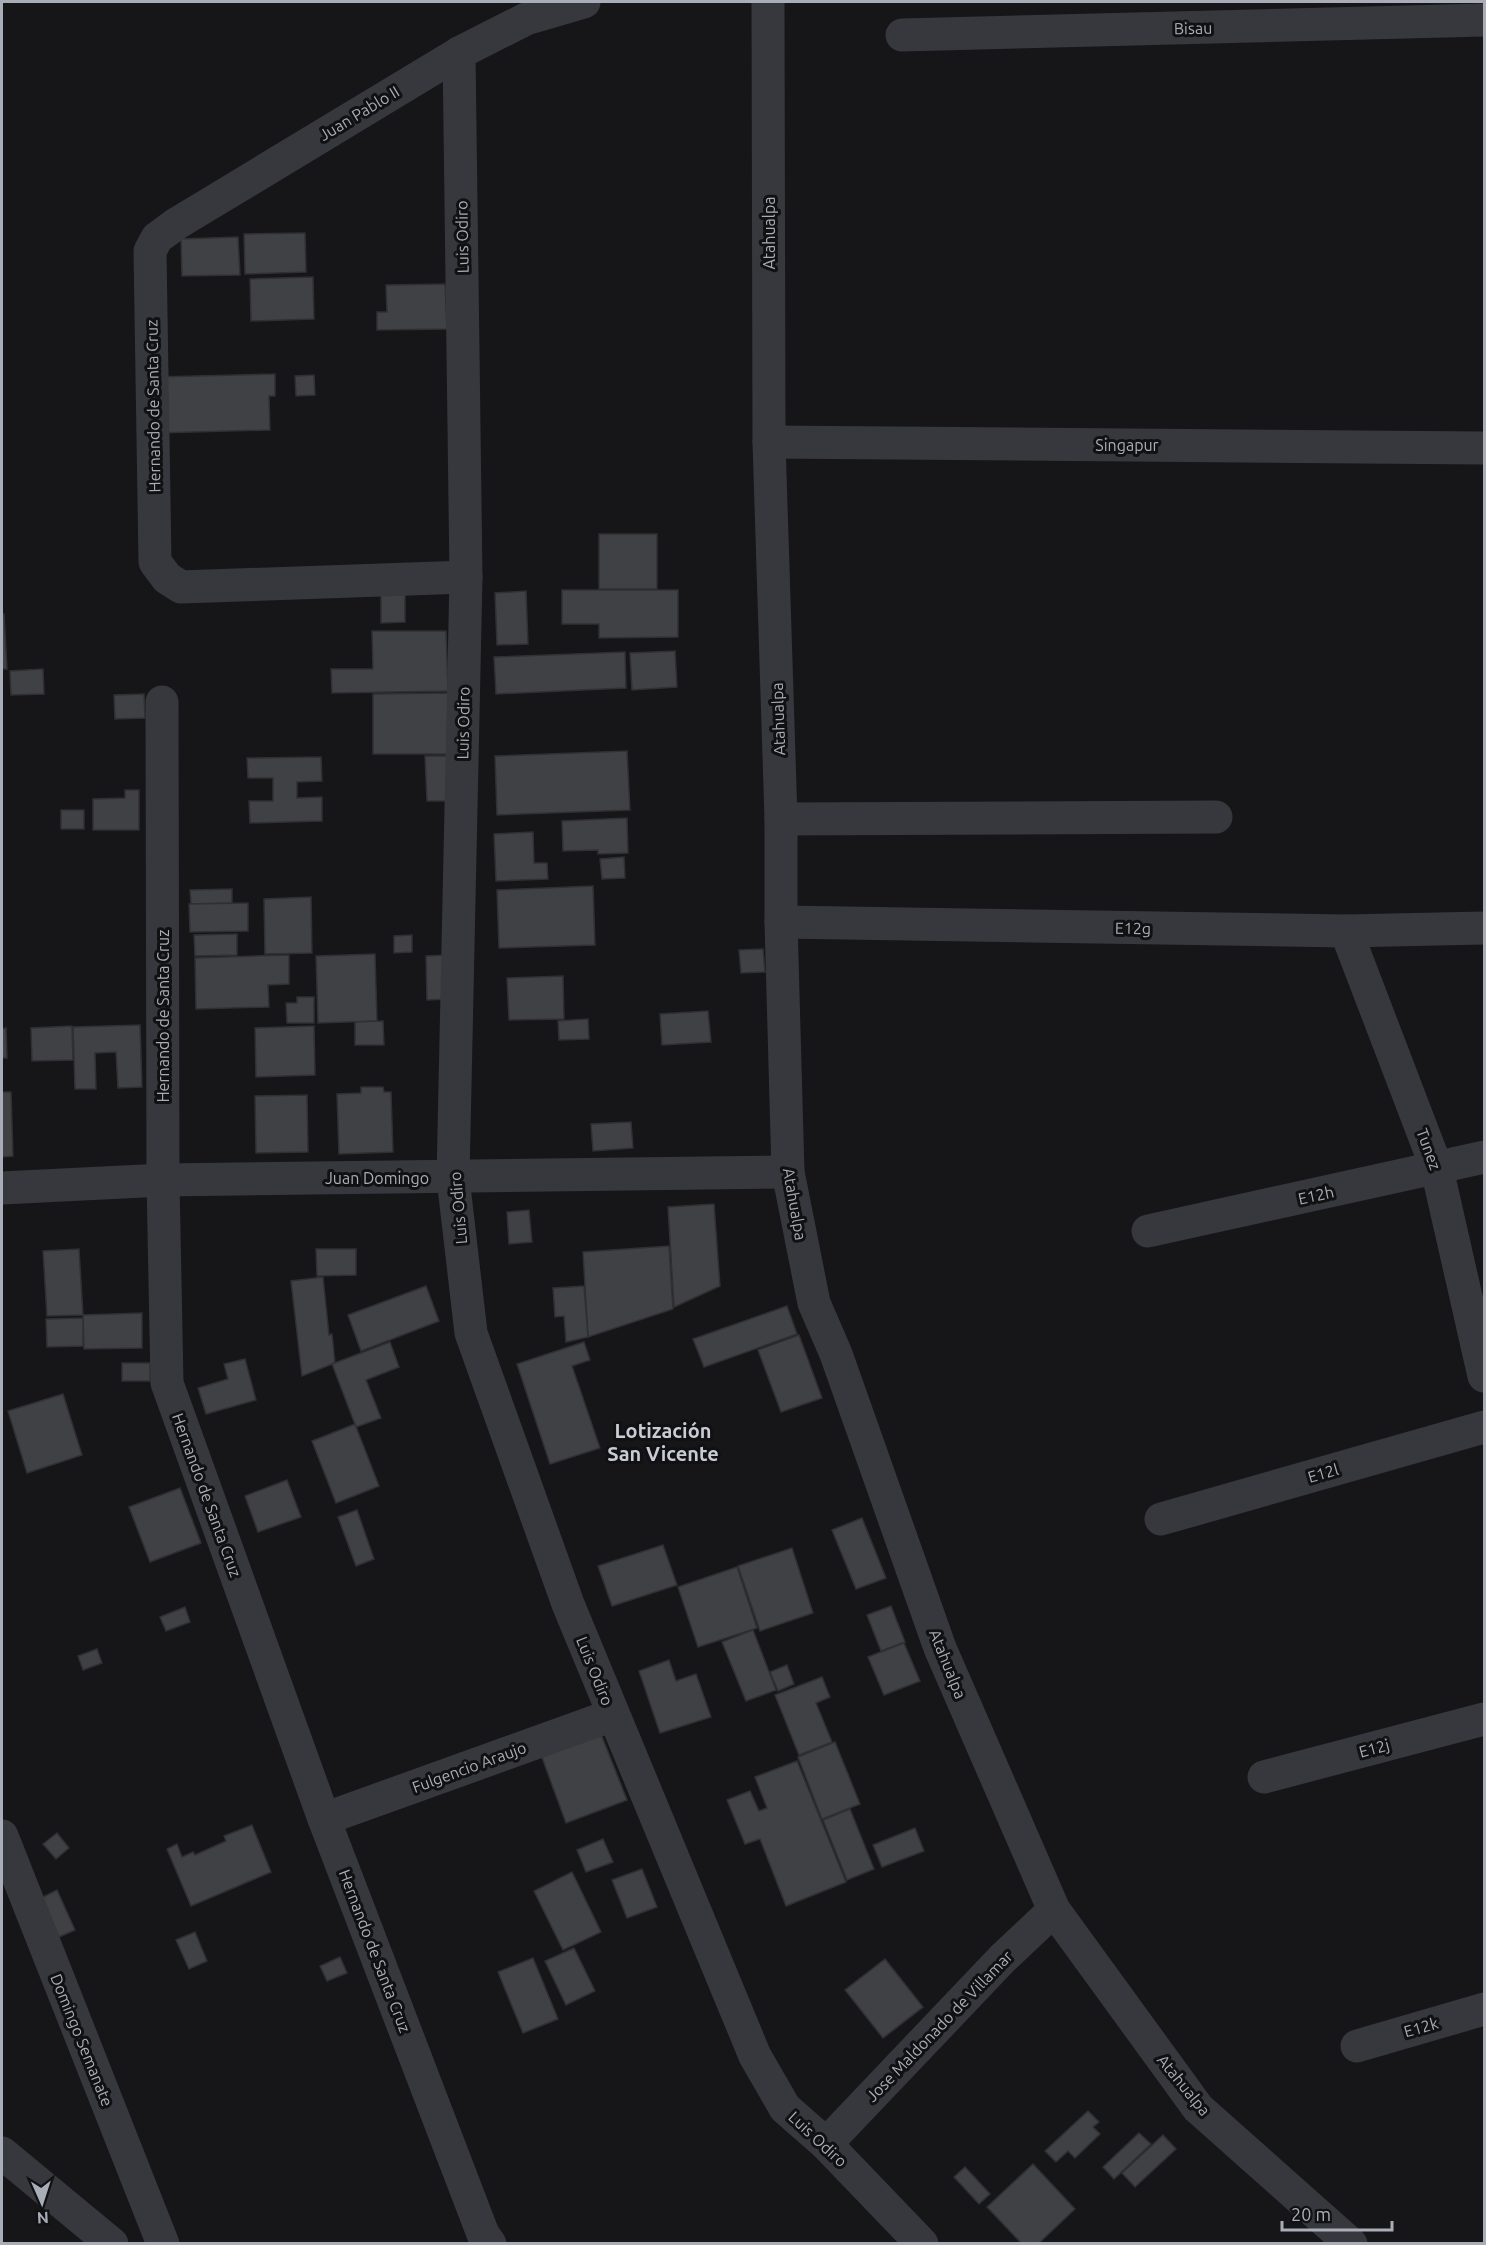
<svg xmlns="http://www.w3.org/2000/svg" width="1486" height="2245" font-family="Ubuntu,sans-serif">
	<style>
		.building { fill: #404145; stroke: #303034; stroke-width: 1.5 }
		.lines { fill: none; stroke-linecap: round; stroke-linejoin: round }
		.street { stroke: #37383d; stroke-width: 33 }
		.labels { text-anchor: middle; stroke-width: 6; stroke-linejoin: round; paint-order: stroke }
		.street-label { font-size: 16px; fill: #a8adb8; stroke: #111113 }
		.quarter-label { font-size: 20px; font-weight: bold; fill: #c9ccd4; stroke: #111113 }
	</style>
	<rect width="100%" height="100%" fill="#161618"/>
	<g class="building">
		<path d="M305,233L306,272L245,274L244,234Z"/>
		<path d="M238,237L240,275L182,276L181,239Z"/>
		<path d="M313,277L314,319L251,321L250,279Z"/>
		<path d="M445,284L447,329L377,330V312H387L386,285Z"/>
		<path d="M275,374V396H269L270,430L157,433L155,377Z"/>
		<path d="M314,375L315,395L296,396L295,376Z"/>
		<rect x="599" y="534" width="58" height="55"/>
		<path d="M562,590H678V637L599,638V624H562Z"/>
		<path d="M526,591L528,644L497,645L495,593Z"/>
		<path d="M381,592H405V622L381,623Z"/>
		<path d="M2,614H4L7,669H2Z"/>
		<path d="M372,631H446L448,691L332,693L331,669H373Z"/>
		<path d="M675,651L677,687L632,690L630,653Z"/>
		<path d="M625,652L626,688L496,694L494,657Z"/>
		<path d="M43,669L44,694L11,695L10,671Z"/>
		<path d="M455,693L456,754H373V694Z"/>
		<path d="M144,694L145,718L115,719L114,695Z"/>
		<path d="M627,751L630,810L497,815L495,756Z"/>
		<path d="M425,756H453L454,801H427Z"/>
		<path d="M321,757L322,781L297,782V798L322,797V821L250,823L249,801H273V778H248L247,758Z"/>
		<path d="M125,790H139V830H93V799L125,798Z"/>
		<rect x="61" y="810" width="23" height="19"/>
		<path d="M627,818L628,853L598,854V850L563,851L562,821Z"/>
		<path d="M533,832L534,863H547L548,879L496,881L494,834Z"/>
		<path d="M624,857L625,878L602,879L600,859Z"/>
		<path d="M593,886L595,945L499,948L497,890Z"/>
		<path d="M232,889V903L191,904L190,890Z"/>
		<path d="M311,897L312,953L265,954L264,899Z"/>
		<path d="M248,903V931L190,932L189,904Z"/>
		<path d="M237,934V955L195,956L194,935Z"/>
		<path d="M412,935V952L394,953V936Z"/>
		<path d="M763,949L765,972L741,973L739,950Z"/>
		<path d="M375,954L377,1021L318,1023L316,956Z"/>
		<path d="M289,955V984L268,985L269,1007L196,1009L195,958Z"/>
		<path d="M449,955L450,999L427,1000L426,956Z"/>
		<path d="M563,976L564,1019L509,1020L507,978Z"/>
		<path d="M297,997H314V1023H287L286,1003H297Z"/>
		<path d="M708,1011L711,1042L662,1045L660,1014Z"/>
		<path d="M588,1019L589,1039L559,1040L558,1021Z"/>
		<path d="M383,1021L384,1045H355V1022Z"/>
		<path d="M140,1025L142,1087L118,1088L116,1052L95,1053L96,1089H75L73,1027Z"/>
		<path d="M72,1026L73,1060L32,1061L31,1028Z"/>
		<path d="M314,1026L315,1075L256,1077L255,1028Z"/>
		<path d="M6,1028L7,1058H2V1029Z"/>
		<path d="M361,1087H383L384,1092H391L393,1152L339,1154L337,1094L361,1093Z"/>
		<path d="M2,1092H11L13,1156L2,1157Z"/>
		<path d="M307,1095L308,1152L256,1153L255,1096Z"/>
		<path d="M631,1122L633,1148L593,1151L591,1124Z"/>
		<path d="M714,1204L720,1286L674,1307L668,1207Z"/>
		<path d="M529,1210L532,1242L509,1244L507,1212Z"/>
		<path d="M669,1246L673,1309L588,1337L583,1252Z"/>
		<path d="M79,1249L83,1315L47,1316L43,1251Z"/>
		<path d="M316,1249H356V1275L317,1276Z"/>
		<path d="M323,1277L329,1335L332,1334L335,1363L302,1376L291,1281Z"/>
		<path d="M426,1286L439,1321L361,1351L348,1315Z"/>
		<path d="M584,1286L588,1337L566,1342L564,1316L555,1317L553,1288Z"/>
		<path d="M787,1306L797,1334L704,1367L693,1339Z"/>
		<path d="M142,1313V1348L84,1349L83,1315Z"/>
		<path d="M83,1318V1346L47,1347L46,1319Z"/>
		<path d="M799,1335L822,1398L781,1412L758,1350Z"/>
		<path d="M390,1342L399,1367L366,1380L381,1418L356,1427L332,1364Z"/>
		<path d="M584,1342L590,1360L572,1366L600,1448L550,1464L517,1364Z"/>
		<path d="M245,1359L256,1400L206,1414L198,1388L228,1379L224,1364Z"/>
		<rect x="122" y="1363" width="28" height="18"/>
		<path d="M63,1394L82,1455L27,1473L8,1411Z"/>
		<path d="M355,1424L379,1486L336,1503L312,1441Z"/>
		<path d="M287,1480L301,1517L258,1532L245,1496Z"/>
		<path d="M180,1488L201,1543L150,1562L129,1507Z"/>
		<path d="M357,1510L374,1559L356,1566L338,1517Z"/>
		<path d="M862,1518L886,1578L856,1589L832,1530Z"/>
		<path d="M663,1545L677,1585L612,1606L598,1566Z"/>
		<path d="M792,1548L813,1613L760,1631L738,1566Z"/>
		<path d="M737,1567L757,1628L698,1647L678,1587Z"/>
		<path d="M891,1606L905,1642L881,1651L867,1615Z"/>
		<path d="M185,1607L190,1622L166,1631L160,1617Z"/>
		<path d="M753,1630L776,1690L746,1701L722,1642Z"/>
		<path d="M904,1643L920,1681L884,1695L868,1657Z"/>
		<path d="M97,1649L102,1663L83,1670L78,1656Z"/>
		<path d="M669,1660L676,1681L696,1674L711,1717L660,1733L639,1671Z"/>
		<path d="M787,1665L794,1684L778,1691L770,1672Z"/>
		<path d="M822,1677L830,1697L816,1703L832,1742L799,1755L775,1695Z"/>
		<path d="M599,1729L627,1800L566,1823L540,1752Z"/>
		<path d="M835,1742L860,1804L822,1819L798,1757Z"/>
		<path d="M797,1761L846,1882L786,1906L760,1839L745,1844L727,1800L750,1791L759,1811L767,1808L755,1777Z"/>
		<path d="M850,1809L874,1869L847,1880L823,1820Z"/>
		<path d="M252,1825L271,1872L191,1906L167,1849L177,1844L182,1857L193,1852L195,1855L226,1841L224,1836Z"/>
		<path d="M915,1828L924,1851L882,1867L873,1845Z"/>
		<path d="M57,1833L69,1848L56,1859L43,1844Z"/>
		<path d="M603,1839L613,1862L586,1872L577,1850Z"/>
		<path d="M642,1869L657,1907L627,1918L612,1880Z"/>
		<path d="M572,1872L601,1932L563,1950L534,1891Z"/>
		<path d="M57,1890L75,1930L59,1937L41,1898Z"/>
		<path d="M195,1932L207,1961L189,1969L176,1940Z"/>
		<path d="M574,1948L595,1991L566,2005L545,1961Z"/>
		<path d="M340,1957L347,1973L327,1981L320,1966Z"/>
		<path d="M533,1958L558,2019L523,2033L498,1972Z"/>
		<path d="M885,1959L923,2007L883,2038L845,1990Z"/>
		<path d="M1088,2111L1099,2122L1093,2127L1100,2134L1075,2158L1068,2151L1056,2162L1045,2151Z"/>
		<path d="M1139,2133L1151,2144L1114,2179L1103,2167Z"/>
		<path d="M1163,2135L1176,2149L1135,2187L1122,2173Z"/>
		<path d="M1033,2164L1075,2209L1038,2244H1022L987,2207Z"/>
		<path d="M965,2167L990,2194L979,2204L954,2177Z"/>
	</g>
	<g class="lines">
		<g class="street">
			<path d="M768,2L769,442L781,819V922L788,1172L814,1303L836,1354L940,1648L1054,1910L1198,2108L1351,2244"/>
			<path d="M902,35L1484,20"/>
			<path d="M459,53L466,577L453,1178L471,1333L568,1604L755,2056L785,2108L826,2144L922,2244"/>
			<path d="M769,442L1484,448"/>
			<path d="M466,577L181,587L167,578L155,562L150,251L157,238L176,224L459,53L526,19L584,2"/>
			<path d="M162,702L163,1180L167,1383L324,1819L483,2234L490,2244"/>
			<path d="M781,819L1216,817"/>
			<path d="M781,922L1346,931L1484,928"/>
			<path d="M1346,931L1437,1169L1484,1376"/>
			<path d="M2,1188L163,1180L788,1172"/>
			<path d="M1148,1231L1484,1157"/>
			<path d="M1161,1519L1484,1427"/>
			<path d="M1264,1777L1484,1719"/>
			<path d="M324,1819L613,1715"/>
			<path d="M2,1836L163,2244"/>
			<path d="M1357,2046L1484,2009"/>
			<path d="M826,2144L1002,1959L1054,1910"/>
			<path d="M2,2153L112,2244"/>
		</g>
	</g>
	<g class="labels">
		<g class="street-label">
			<text transform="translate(1193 28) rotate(-1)" y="6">Bisau</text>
			<text transform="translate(359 113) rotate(-31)" y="6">Juan Pablo II</text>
			<text transform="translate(769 233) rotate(-90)" y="6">Atahualpa</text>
			<text transform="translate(462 237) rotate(-91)" y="6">Luis Odiro</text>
			<text transform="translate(153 406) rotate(-91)" y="6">Hernando de Santa Cruz</text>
			<text x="1127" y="451">Singapur</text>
			<text transform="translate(778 719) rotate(-92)" y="6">Atahualpa</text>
			<text transform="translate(463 723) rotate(-89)" y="6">Luis Odiro</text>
			<text transform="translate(1133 928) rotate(1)" y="6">E12g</text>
			<text transform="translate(163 1016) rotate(-90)" y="6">Hernando de Santa Cruz</text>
			<text transform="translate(1429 1149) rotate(70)" y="6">Tunez</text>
			<text x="377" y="1184">Juan Domingo</text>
			<text transform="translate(1316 1195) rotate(-12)" y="6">E12h</text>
			<text transform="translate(795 1204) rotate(80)" y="6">Atahualpa</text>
			<text transform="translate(458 1208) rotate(-95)" y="6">Luis Odiro</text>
			<text transform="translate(1323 1473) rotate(-16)" y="6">E12l</text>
			<text transform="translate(207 1495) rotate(70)" y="6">Hernando de Santa Cruz</text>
			<text transform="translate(948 1664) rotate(68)" y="6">Atahualpa</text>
			<text transform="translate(595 1671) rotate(68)" y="6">Luis Odiro</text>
			<text transform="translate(1374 1748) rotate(-15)" y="6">E12j</text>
			<text transform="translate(469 1767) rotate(-20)" y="6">Fulgencio Araujo</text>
			<text transform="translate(375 1951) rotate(69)" y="6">Hernando de Santa Cruz</text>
			<text transform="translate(939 2026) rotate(-46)" y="6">Jose Maldonado de Villamar</text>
			<text transform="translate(1421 2027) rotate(-16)" y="6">E12k</text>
			<text transform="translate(82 2040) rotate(68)" y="6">Domingo Semanate</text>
			<text transform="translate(1184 2085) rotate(51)" y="6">Atahualpa</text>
			<text transform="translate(818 2139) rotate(43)" y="6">Luis Odiro</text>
		</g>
		<g class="quarter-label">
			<text x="663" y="1438">Lotización<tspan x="663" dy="23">San Vicente</tspan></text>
		</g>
	</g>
	<rect width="1486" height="2245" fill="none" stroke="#a8adb8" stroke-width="6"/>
	<g transform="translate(42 2203) rotate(177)" stroke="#111113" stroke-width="4.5" paint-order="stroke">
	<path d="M0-4.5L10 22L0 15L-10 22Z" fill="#a8adb8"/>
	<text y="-9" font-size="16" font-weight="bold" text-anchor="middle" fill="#a8adb8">N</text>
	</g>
	<path d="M1282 2221v9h110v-9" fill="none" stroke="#a8adb8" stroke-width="3"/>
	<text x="1291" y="2221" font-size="18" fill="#a8adb8" stroke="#111113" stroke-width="4.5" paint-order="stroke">20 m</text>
</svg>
